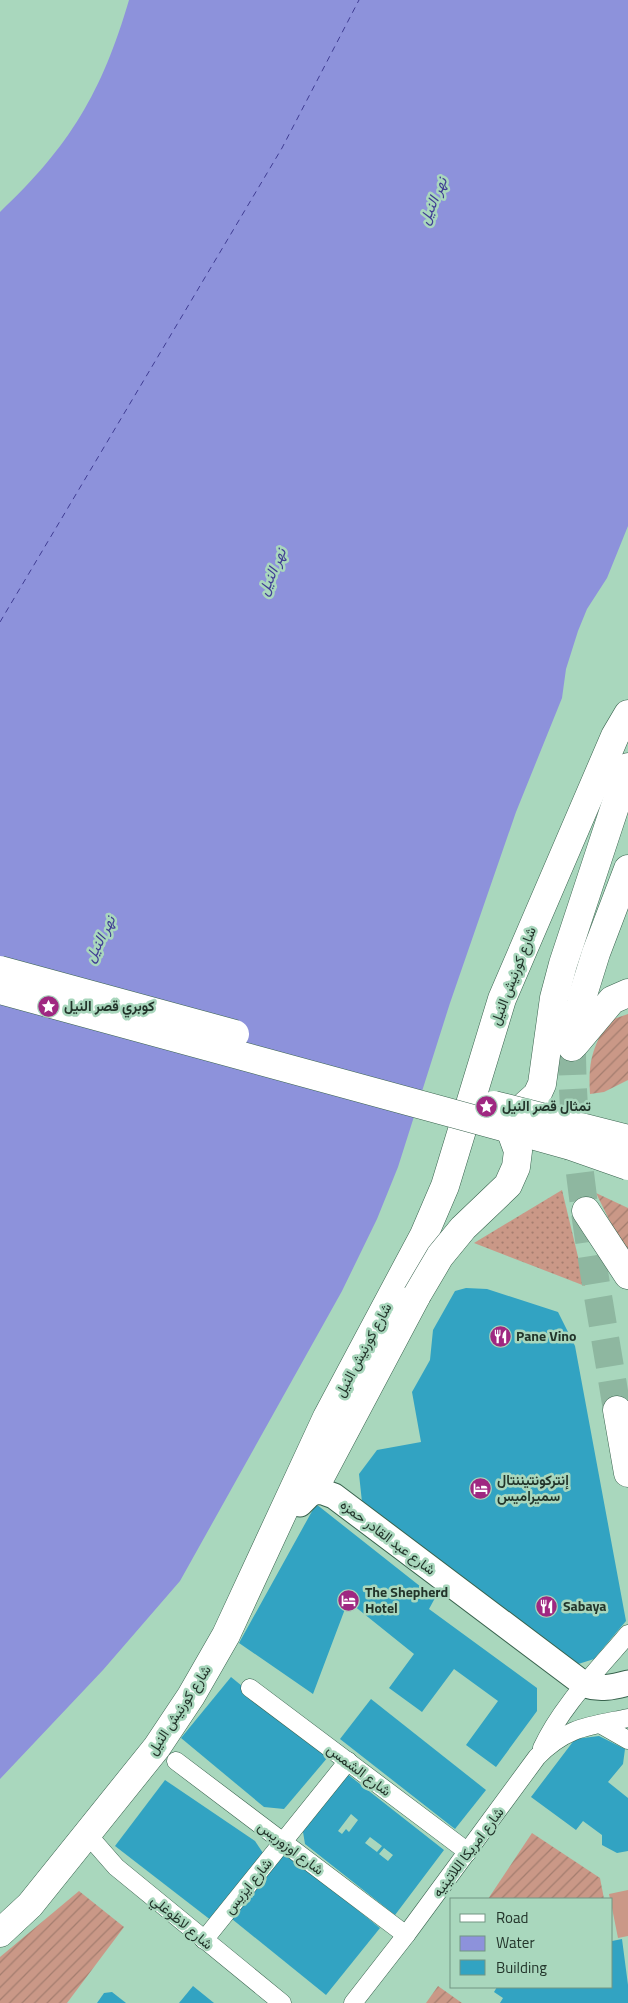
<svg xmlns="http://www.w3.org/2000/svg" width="628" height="2003" font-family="'Titillium Web',Vazirmatn,sans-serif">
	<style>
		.grass { fill: url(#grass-dots) }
		.garden { fill: url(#garden-furrows) }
		.pitch { fill: #ca9887 }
		.water { fill: #8d92db }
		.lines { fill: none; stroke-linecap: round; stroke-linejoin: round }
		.ferry { stroke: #403d93; stroke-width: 1; stroke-dasharray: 6 5; stroke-linecap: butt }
		.building { fill: #32a3c2; fill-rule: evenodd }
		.highway-tunnel { stroke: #8eb7a0; stroke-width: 28; stroke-dasharray: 28 14; stroke-linecap: butt }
		.street-casing { stroke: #38624d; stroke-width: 19 }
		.secondary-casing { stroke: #38624d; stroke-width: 27 }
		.primary-casing { stroke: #38624d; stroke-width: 29 }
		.highway-casing { stroke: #38624d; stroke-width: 29 }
		.street { stroke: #fff; stroke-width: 18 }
		.secondary { stroke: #fff; stroke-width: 25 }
		.primary { stroke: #fff; stroke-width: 28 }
		.highway { stroke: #fff; stroke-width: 28 }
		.primary-bridge-casing { stroke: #38624d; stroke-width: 29; stroke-linecap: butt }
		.primary-bridge { stroke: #fff; stroke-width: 28 }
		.labels { text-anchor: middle; stroke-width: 5; stroke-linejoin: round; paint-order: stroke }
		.street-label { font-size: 14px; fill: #23352b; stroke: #a9d7bd }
		.poi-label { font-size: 14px; font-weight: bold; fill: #23352b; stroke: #a9d7bd; text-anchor: start }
		.water-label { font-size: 15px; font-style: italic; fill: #403d93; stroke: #a9d7bd }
	</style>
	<defs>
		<pattern id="grass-dots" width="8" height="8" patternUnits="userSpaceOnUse" patternTransform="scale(1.25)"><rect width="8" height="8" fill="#ca9887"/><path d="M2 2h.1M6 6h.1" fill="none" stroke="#a47d6f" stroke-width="1.8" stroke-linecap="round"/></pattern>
		<pattern id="garden-furrows" width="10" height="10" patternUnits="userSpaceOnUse" patternTransform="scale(1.25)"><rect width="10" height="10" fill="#ca9887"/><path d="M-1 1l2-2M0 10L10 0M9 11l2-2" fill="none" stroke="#a47d6f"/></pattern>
	</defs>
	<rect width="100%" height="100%" fill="#a9d7bd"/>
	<path class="grass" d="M562,1190L585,1286L474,1243Z"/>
	<g class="garden">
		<path d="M628,1014V1080L604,1092L590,1094C588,1062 592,1049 608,1021Z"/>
		<path d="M596,1193L628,1208V1257L625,1252Z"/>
		<path d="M532,1833L600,1878L604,1899H488Z"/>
		<path d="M79,1891L124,1927L67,2003H0V1957Z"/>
		<path d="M438,1986L462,2003H426Z"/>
	</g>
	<path class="pitch" d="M628,1890V1936L618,1938L612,1908V1899H610L609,1894Z"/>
	<path class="water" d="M129,0H628V526L607,578L587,609L578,631L566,669L562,698L516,812L450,1003L398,1167L377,1219L342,1291L180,1581L103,1670L0,1779V212C70,146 102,92 129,0Z"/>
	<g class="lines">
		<path class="ferry" d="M0,622L282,148L359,0"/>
	</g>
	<g class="building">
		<path d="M466,1288L487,1289L558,1312L575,1346L626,1621L594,1659L572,1666L362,1502L359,1474L377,1450L421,1442L412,1392L430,1360L433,1330L455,1291Z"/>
		<path d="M316,1504L435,1598L429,1609L537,1688V1711L496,1767L466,1745L498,1701L454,1669L422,1712L389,1688L414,1654L348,1601L313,1694L239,1643Z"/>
		<path d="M231,1677L328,1757L284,1809L264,1807L181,1738Z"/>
		<path d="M371,1699L486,1790L455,1829L340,1739Z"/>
		<path d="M599,1736L625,1749L623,1764L608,1782L628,1798V1851L617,1853L602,1845V1835L583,1821L576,1830L531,1797L575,1739Z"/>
		<path d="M346,1773L444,1850L395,1915L305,1844L302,1826ZM351,1814L358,1820L349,1832L346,1829L342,1834L338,1831ZM370,1837L382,1846L377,1852L365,1843ZM384,1848L393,1855L388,1861L379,1854Z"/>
		<path d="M165,1780L255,1841L263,1853L212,1921L115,1846Z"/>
		<path d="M276,1854H288L380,1928L326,1995L227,1915Z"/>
		<path d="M622,1939L628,1985V2003H500L503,1998L494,1992L497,1987H612V1941Z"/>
		<path d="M193,1986L214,2003H179Z"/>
		<path d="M112,1992L126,2003H97L104,1993Z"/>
	</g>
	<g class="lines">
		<path class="highway-tunnel" d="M572,1047C572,1168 598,1290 617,1410"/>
		<defs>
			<g id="street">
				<path d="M250,1688L468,1852"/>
				<path d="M600,1724L628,1740"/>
				<path d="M542,1748C562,1705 598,1670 628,1634"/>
				<path d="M176,1761L406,1935"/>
				<path d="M88,1835L116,1867L282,2003"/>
				<path d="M204,1940L348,1761"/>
				<path d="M353,2003L406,1935L537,1757C566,1727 589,1726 628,1718"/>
			</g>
			<path id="secondary" d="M300,1504L313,1491L323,1492L334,1496L585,1685C600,1690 613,1687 628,1683"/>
			<path id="primary" d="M313,1491L417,1295"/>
			<g id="highway">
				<path d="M575,1044L612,1000L628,993"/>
				<path d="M572,1047L582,998L596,953L628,869"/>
				<path d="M518,1112L537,1095L542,1084L554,998L563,964L628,767"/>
				<path d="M586,1211L628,1275"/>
				<path d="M617,1410L628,1473"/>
				<path d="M0,1933L30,1905L157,1747L191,1696L226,1635L327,1417L424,1235L445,1186L502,999L615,736L628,714"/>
			</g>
		</defs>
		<use href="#street" class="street-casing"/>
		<use href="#secondary" class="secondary-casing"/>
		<use href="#primary" class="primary-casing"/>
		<use href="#highway" class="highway-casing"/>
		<use href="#street" class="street"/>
		<use href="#secondary" class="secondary"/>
		<use href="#primary" class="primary"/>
		<use href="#highway" class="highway"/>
		<defs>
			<g id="primary-bridge">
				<path d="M0,970L235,1034"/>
				<path d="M0,990L510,1129L571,1146L628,1166"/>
				<path d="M494,1105L628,1139"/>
				<path d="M417,1295L440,1256L463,1228L508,1185L516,1167L518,1151L510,1129"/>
			</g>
		</defs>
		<use href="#primary-bridge" class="primary-bridge-casing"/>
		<use href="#primary-bridge" class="primary-bridge"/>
	</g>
	<defs>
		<symbol id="sight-disc" viewBox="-11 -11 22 22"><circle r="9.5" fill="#9f2881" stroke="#a9d7bd"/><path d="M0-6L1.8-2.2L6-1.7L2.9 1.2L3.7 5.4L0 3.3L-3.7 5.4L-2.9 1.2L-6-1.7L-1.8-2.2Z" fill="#fff"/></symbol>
		<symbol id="restaurant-disc" viewBox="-11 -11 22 22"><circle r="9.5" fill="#9f2881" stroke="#a9d7bd"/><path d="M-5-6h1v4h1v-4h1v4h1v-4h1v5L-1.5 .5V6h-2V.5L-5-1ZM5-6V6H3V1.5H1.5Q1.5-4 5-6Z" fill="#fff"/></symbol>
		<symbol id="hotel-disc" viewBox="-11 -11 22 22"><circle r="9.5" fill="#9f2881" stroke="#a9d7bd"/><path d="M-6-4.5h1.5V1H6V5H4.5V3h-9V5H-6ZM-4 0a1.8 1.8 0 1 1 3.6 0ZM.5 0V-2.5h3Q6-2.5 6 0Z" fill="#fff"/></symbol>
	</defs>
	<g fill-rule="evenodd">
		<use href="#sight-disc" x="36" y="994" width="25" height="25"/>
		<use href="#sight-disc" x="474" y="1094" width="25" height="25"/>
		<use href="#restaurant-disc" x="488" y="1324" width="25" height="25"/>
		<use href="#hotel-disc" x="468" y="1476" width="25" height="25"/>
		<use href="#hotel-disc" x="336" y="1588" width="25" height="25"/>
		<use href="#restaurant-disc" x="534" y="1594" width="25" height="25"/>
	</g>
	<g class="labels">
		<g class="street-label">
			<text transform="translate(513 976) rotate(-69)" y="5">شارع كورنيش النيل</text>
			<text transform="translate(363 1350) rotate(-62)" y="5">شارع كورنيش النيل</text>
			<text transform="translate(388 1537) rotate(37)" y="5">شارع عبد القادر حمزه</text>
			<text transform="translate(179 1710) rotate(-57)" y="5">شارع كورنيش النيل</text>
			<text transform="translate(359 1770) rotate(37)" y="5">شارع الشمس</text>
			<text transform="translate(291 1848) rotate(37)" y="5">شارع اوزوريس</text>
			<text transform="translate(468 1852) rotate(-53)" y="5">شارع امريكا اللاتينيه</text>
			<text transform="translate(248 1886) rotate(-51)" y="5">شارع ايزيس</text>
			<text transform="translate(182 1922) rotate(40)" y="5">شارع لاظوغلي</text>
		</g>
		<g class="poi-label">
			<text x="64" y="1011">كوبري قصر النيل</text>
			<text x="502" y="1111">تمثال قصر النيل</text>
			<text x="516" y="1341">Pane Vino</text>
			<text x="497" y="1485">إنتركونتيننتال<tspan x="497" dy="16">سميراميس</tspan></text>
			<text x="365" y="1597">The Shepherd<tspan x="365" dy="16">Hotel</tspan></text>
			<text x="563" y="1611">Sabaya</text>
		</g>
		<g class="water-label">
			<text transform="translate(433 201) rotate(-67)" y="5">نهر النيل</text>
			<text transform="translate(272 572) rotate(-67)" y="5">نهر النيل</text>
			<text transform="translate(100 939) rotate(-63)" y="5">نهر النيل</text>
		</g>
	</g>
	<rect x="450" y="1898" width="162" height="90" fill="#a9d7bd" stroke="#739683"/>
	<rect x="460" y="1914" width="25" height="8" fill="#ffffff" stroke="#739683"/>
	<text x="496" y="1923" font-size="15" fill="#23352b">Road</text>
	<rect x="460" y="1936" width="25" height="15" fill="#8d92db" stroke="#739683"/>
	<text x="496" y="1948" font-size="15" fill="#23352b">Water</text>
	<rect x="460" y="1960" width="25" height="15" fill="#32a3c2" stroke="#739683"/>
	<text x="496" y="1973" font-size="15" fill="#23352b">Building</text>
</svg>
